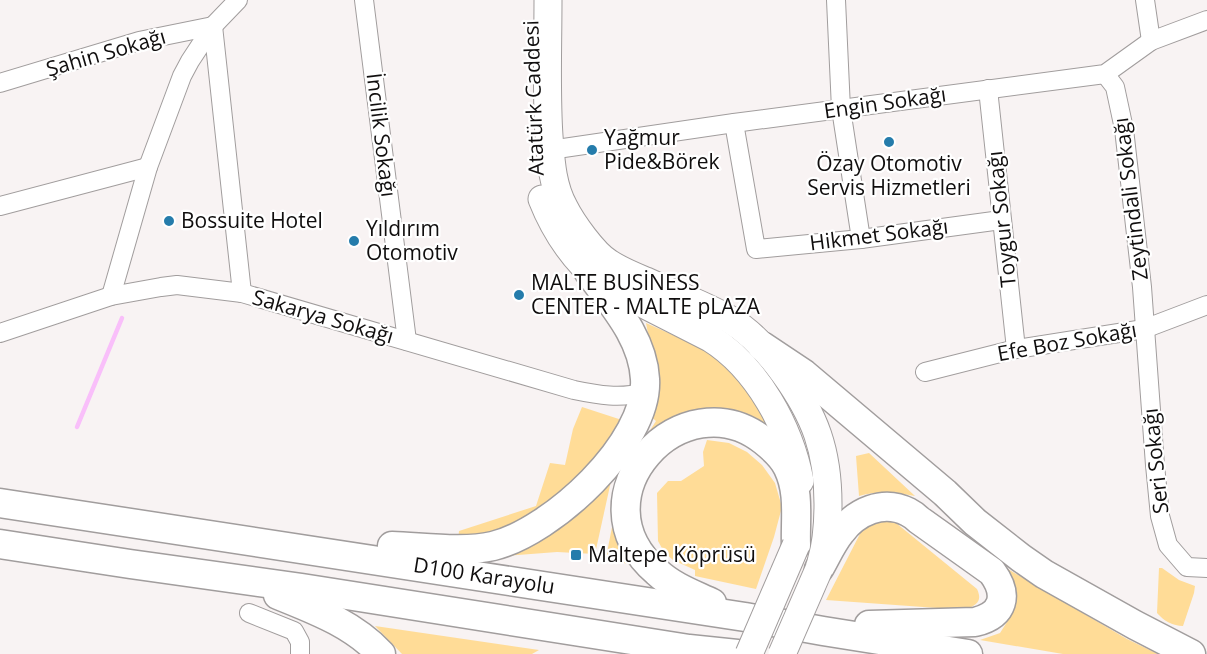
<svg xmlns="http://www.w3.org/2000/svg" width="1207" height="654" font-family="'Open Sans',sans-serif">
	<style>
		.green { fill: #ffdc97 }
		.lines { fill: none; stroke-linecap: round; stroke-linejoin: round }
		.stream { stroke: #f9bffa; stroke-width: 4.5 }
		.minor-casing { stroke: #a19d9d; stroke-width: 20 }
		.primary-casing { stroke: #a19d9d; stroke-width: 29 }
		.trunk-casing { stroke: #a19d9d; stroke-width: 31 }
		.minor { stroke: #fff; stroke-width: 18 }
		.primary { stroke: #fff; stroke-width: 27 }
		.trunk { stroke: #fff; stroke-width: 28 }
		.primary-bridge-casing { stroke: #a19d9d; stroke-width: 29; stroke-linecap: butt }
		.primary-bridge { stroke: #fff; stroke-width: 27 }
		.poi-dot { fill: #257cab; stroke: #fff; stroke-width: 2 }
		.labels { text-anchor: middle; stroke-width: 4.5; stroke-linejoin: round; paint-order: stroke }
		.street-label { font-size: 21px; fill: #100e0e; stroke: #fff }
		.poi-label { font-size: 21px; fill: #100e0e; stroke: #fff; text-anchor: start }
	</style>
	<rect width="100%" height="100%" fill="#f8f3f3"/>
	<g class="green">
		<path d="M646,323L711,352L733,372L774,431L734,420L638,449L656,421L649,415L653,360Z"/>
		<path d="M582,407L625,421L588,476L539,520L458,541L459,531L536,506L550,463L565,465L573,429Z"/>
		<path d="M707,440L729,443L747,452L762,465L775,483L782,507L774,537L756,589L695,576V570L673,560L664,552L658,541L657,493L668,481H681L704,466L703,452Z"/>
		<path d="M869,453L915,496C893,492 880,490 859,496L856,456Z"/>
		<path d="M624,465L635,566L606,558Z"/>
		<path d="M613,472L595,554L557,552L505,556Z"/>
		<path d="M878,520L896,523L977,589C983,602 976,605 965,610L826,600L864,526Z"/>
		<path d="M996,562L1127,639L1158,654H1063L980,640L1000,633L1007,622L1012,602Z"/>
		<path d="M1159,568H1162L1179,580L1195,586L1194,593L1183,626C1173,626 1164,621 1157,613Z"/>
		<path d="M375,626L539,650L532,654H402Z"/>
	</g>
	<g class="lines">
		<path class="stream" d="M77,427L122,318"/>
		<defs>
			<g id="minor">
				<path d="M364,0L407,341"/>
				<path d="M836,0L841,109L861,239"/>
				<path d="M1145,0L1151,41"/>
				<path d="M213,26L242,293"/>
				<path d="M1105,74L1115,87L1124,129L1142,287L1155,465L1160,516L1168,545L1187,567L1207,568"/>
				<path d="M0,83L139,41L213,26"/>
				<path d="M988,89L1016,349"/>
				<path d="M734,123L756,249L861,239L1001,220"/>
				<path d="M550,150L734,123L1105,74L1151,41L1207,20"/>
				<path d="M0,206L148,167"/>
				<path d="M111,296L148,167L182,76L190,61L213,26L238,0"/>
				<path d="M0,333L111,296L161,287L177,285L242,293L574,390C598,395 621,399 644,392"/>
				<path d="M925,372L1016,349L1144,329L1207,305"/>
				<path d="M249,613L294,631L300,642V654"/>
			</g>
			<g id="primary">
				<path d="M548,0C548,45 546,91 549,136C551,160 552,185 564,207C572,223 594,254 609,263C621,271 634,276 646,281C674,294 703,304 729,319C751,332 769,352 784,373C815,416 828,450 828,504C828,524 827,542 821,562"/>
				<path d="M542,199C555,232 574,260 602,283L710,338C757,367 790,428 800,481"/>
			</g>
			<g id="trunk">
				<path d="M762,346L804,374L945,493L975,522L1021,558L1044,574L1135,625L1191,654"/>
				<path d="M0,503L745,617L823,631L968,654"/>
				<path d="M0,544L130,564L302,588L689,649L737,654"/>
				<path d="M392,546C423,547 463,553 493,546C551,532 649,443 645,379C643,337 611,303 588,271"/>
				<path d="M819,569C826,557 832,543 841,532C856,512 883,499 908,512C912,514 916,517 919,520L992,572C1009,595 1004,615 975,622L869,625"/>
				<path d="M278,595C315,610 353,624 381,654"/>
				<path d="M712,603C693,594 673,587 657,572C570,497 683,376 764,441C774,449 783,457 788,468C800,493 795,519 796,545"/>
			</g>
		</defs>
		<use href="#minor" class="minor-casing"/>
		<use href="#primary" class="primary-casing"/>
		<use href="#trunk" class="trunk-casing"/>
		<use href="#minor" class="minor"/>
		<use href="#primary" class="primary"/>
		<use href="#trunk" class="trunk"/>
		<defs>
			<g id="primary-bridge">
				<path d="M749,654L796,545"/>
				<path d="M782,654L819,569"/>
			</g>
		</defs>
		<use href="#primary-bridge" class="primary-bridge-casing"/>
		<use href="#primary-bridge" class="primary-bridge"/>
	</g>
	<g class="poi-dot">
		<circle cx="889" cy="142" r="6"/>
		<circle cx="592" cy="150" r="6"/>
		<circle cx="169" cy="221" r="6"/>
		<circle cx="354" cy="241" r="6"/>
		<circle cx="519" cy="295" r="6"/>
		<rect x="570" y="549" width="12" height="12" rx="3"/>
	</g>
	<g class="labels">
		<g class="street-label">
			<text transform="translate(106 53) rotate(-16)" y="7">Şahin Sokağı</text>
			<text transform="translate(534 98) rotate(-92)" y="7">Atatürk Caddesi</text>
			<text transform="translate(885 103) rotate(-8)" y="7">Engin Sokağı</text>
			<text transform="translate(381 135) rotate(83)" y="7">İncilik Sokağı</text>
			<text transform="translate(1131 199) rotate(-97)" y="7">Zeytindali Sokağı</text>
			<text transform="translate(1002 219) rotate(-96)" y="7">Toygur Sokağı</text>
			<text transform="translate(879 235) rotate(-7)" y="7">Hikmet Sokağı</text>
			<text transform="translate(323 317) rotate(16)" y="7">Sakarya Sokağı</text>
			<text transform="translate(1067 342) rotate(-10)" y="7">Efe Boz Sokağı</text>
			<text transform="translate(1156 461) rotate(-96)" y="7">Seri Sokağı</text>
			<text transform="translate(484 576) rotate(9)" y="7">D100 Karayolu</text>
		</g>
		<g class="poi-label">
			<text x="604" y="145">Yağmur<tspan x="604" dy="24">Pide&amp;Börek</tspan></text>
			<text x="889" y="171" text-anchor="middle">Özay Otomotiv<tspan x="889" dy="24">Servis Hizmetleri</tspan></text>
			<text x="181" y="228">Bossuite Hotel</text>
			<text x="366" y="236">Yıldırım<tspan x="366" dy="24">Otomotiv</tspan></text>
			<text x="531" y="290">MALTE BUSİNESS<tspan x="531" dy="24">CENTER - MALTE pLAZA</tspan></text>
			<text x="588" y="562">Maltepe Köprüsü</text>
		</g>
	</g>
</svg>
